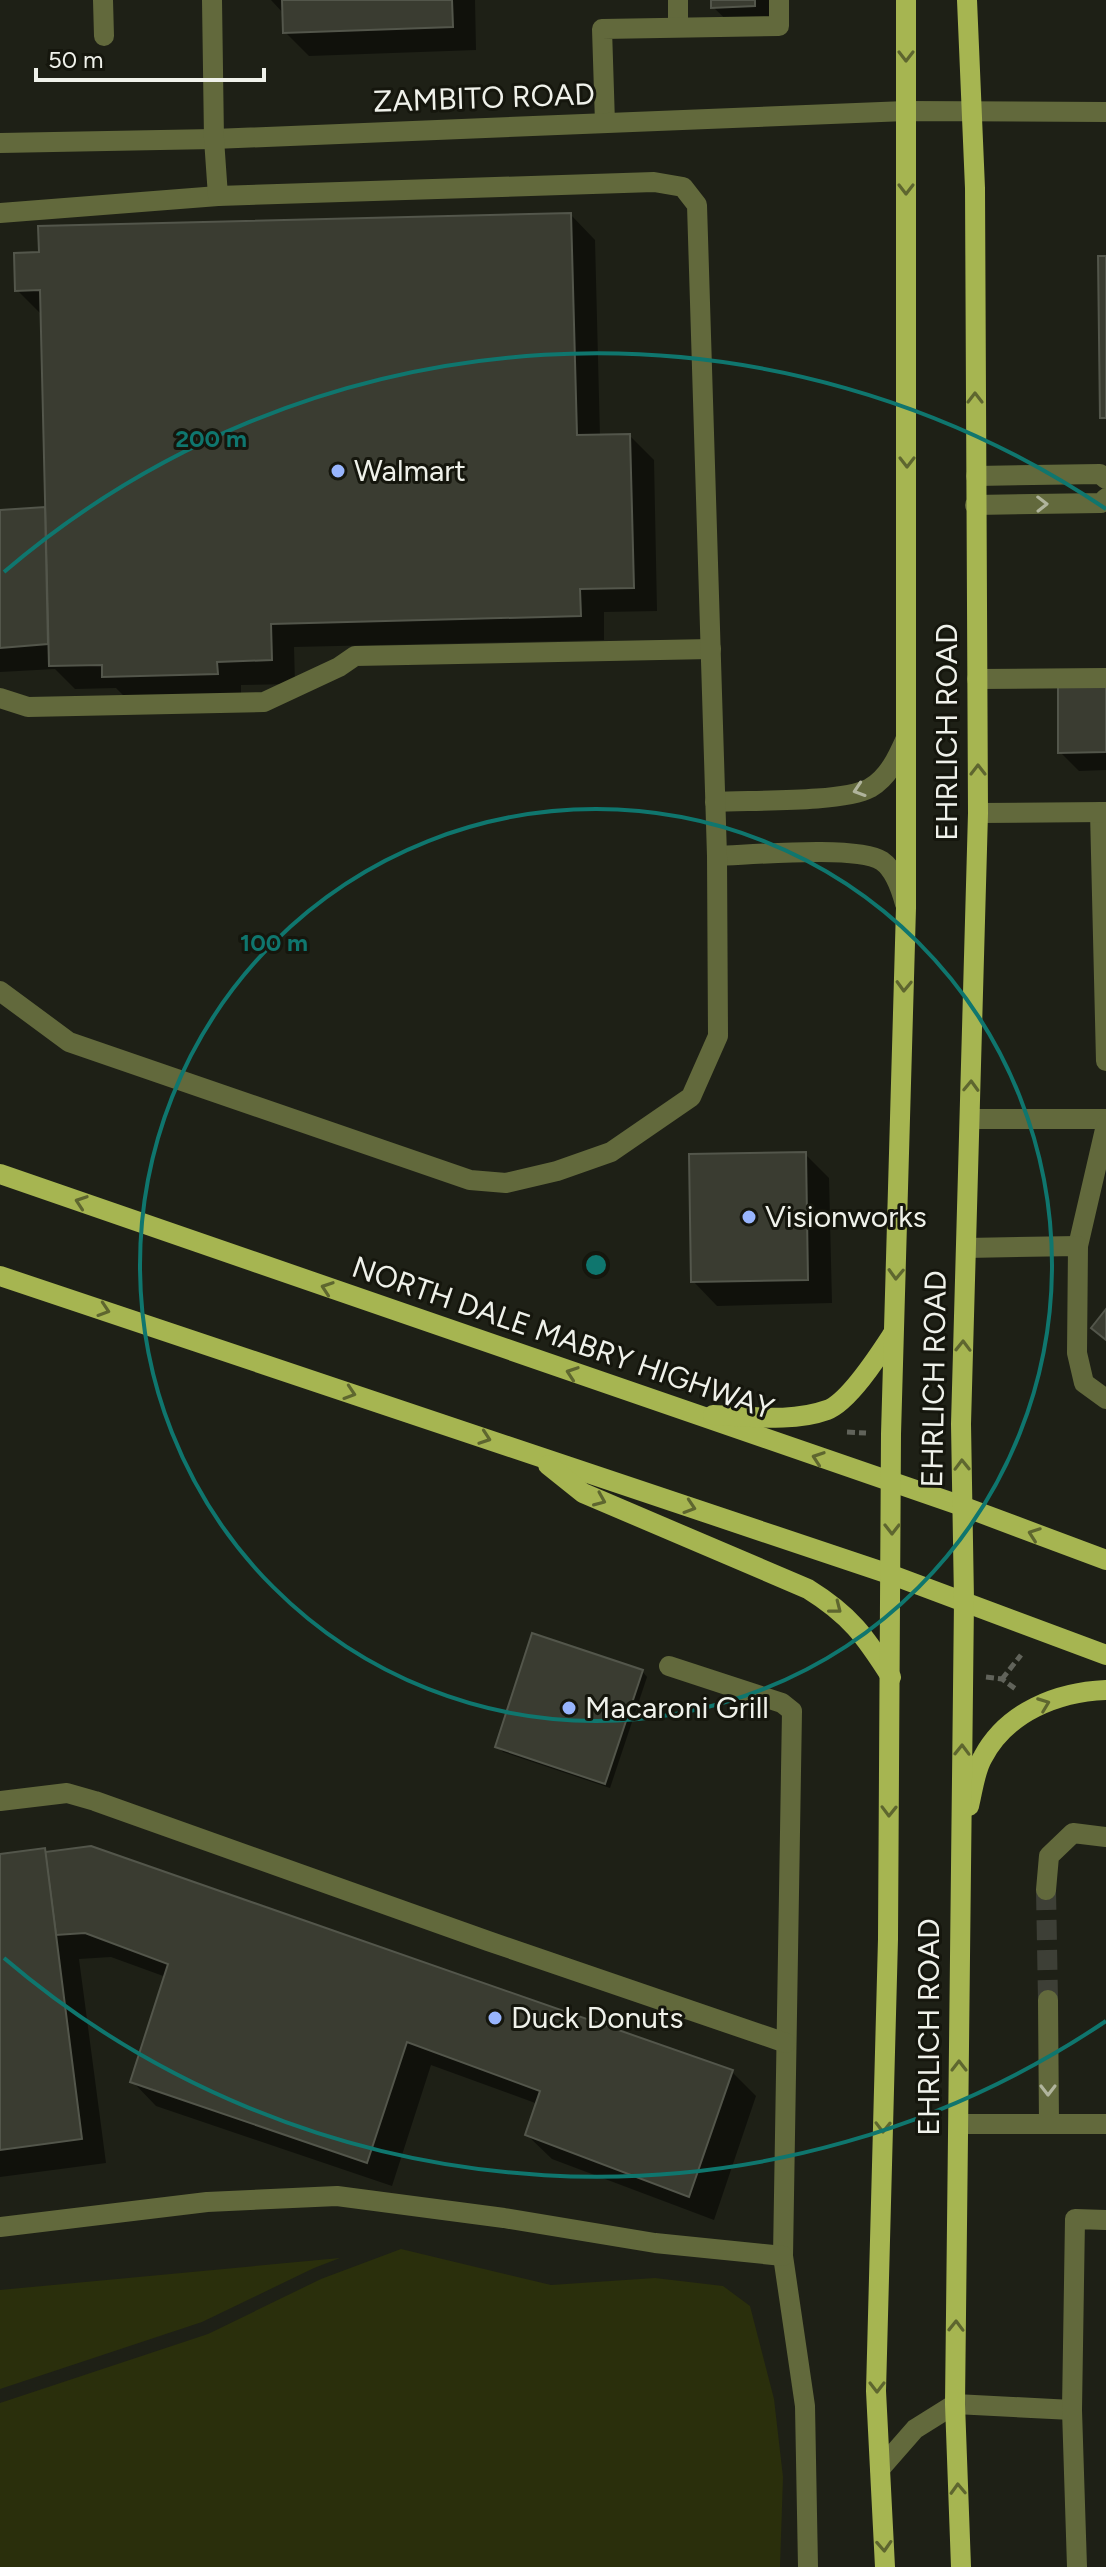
<svg xmlns="http://www.w3.org/2000/svg" width="1106" height="2567" font-family="Figtree,sans-serif">
	<style>
		.green { fill: #2a2f0c }
		.shadow { fill: #0007 }
		.building { fill: #3a3c31; stroke: #53564b; stroke-width: 2 }
		.lines { fill: none; stroke-linecap: round; stroke-linejoin: round }
		.minor-tunnel { stroke: #3d3f36; stroke-width: 20; stroke-dasharray: 20 10; stroke-linecap: butt }
		.path { stroke: #61635a; stroke-width: 5; stroke-dasharray: 8 4; stroke-linecap: butt }
		.minor { stroke: #62693c; stroke-width: 20 }
		.major { stroke: #a6b551; stroke-width: 20 }
		.oneway { stroke: #5e662f }
		.oneway2 { stroke: #b0b49c }
		.ring { fill: none; stroke: #0f766e; stroke-width: 4 }
		.poi-dot { fill: #98b5fd; stroke: #15160d; stroke-width: 3 }
		.labels { text-anchor: middle; stroke-width: 6; stroke-linejoin: round; paint-order: stroke }
		.street-label { font-size: 30px; fill: #eff1ea; stroke: #15160d }
		.poi-label { font-size: 30px; fill: #eff1ea; stroke: #15160d; text-anchor: start }
		.centre { fill: #0f766e; stroke: #15160d; stroke-width: 4 }
		.ring-label { font-size: 24px; text-anchor: middle; font-weight: bold; fill: #0f766e; stroke: #15160d; stroke-width: 6; stroke-linejoin: round; paint-order: stroke }
	</style>
	<rect width="100%" height="100%" fill="#1e2016"/>
	<g class="green">
		<path d="M401,2249L551,2285L655,2278L723,2286L750,2306L774,2399L783,2477L780,2567H0V2403L208,2334L321,2279Z"/>
		<path d="M340,2258L314,2268L202,2322L0,2389V2290Z"/>
	</g>
	<g class="shadow">
		<path d="M271,0H475L476,50L309,56L285,32L284,14Z"/>
		<path d="M713,0H778V30L738,31L713,7Z"/>
		<path d="M571,215L595,240L600,437L630,436L654,460L657,611L604,612V640L294,647L295,684L241,685V698L128,700L116,688L75,689L55,669L0,672V512L47,509L41,314L17,290Z"/>
		<path d="M1106,687V770L1079,771L1060,752Z"/>
		<path d="M805,1154L829,1178L832,1303L717,1306L693,1281Z"/>
		<path d="M642,1671L647,1677L610,1788L503,1752L497,1746Z"/>
		<path d="M44,1850L48,1854L732,2072L756,2096L714,2220L552,2159L527,2135L538,2104L431,2065L392,2186L156,2106L132,2081L166,1977L111,1957L79,1959L106,2163L0,2177V1856Z"/>
	</g>
	<g class="building">
		<path d="M282,0H452L453,27L283,33Z"/>
		<path d="M711,0H755V6L711,8Z"/>
		<path d="M571,213L577,435L630,434L634,588L580,589L581,616L271,624L272,660L217,662L218,674L102,677V665L49,666L40,290L15,291L14,253L39,252L38,226Z"/>
		<path d="M1098,256H1106V418H1100Z"/>
		<path d="M45,507L48,644L0,648V510Z"/>
		<path d="M1058,685H1106V752L1058,753Z"/>
		<path d="M806,1152L808,1280L691,1282L689,1154Z"/>
		<path d="M1106,1309V1340L1091,1328Z"/>
		<path d="M532,1633L643,1670L605,1784L495,1747Z"/>
		<path d="M91,1846L733,2070L689,2197L525,2135L540,2091L407,2042L367,2163L130,2082L168,1964L85,1933L56,1935L45,1852Z"/>
		<path d="M45,1848L82,2139L0,2150V1854Z"/>
	</g>
	<g class="lines">
		<path class="minor-tunnel" d="M1046,1890L1048,2000"/>
		<g class="path">
			<path d="M847,1432L866,1433"/>
			<path d="M986,1677L1002,1679L1017,1690"/>
			<path d="M1002,1679L1021,1655"/>
		</g>
		<g class="minor">
			<path d="M103,0L104,36"/>
			<path d="M678,0V27"/>
			<path d="M605,123L602,29L779,26V0"/>
			<path d="M0,143L214,139L906,111L1106,112"/>
			<path d="M0,213L218,196"/>
			<path d="M976,476L1100,474L1106,479"/>
			<path d="M975,505L1101,503L1106,498"/>
			<path d="M977,679L1106,678"/>
			<path d="M0,698L28,707L264,702L339,667L355,656L711,649"/>
			<path d="M715,802C751,800 842,803 870,788C889,777 898,756 906,738"/>
			<path d="M1100,812L1106,1061"/>
			<path d="M978,813L1106,812"/>
			<path d="M717,856C750,855 857,845 882,861C895,870 901,889 905,904"/>
			<path d="M0,991L69,1042L470,1180L506,1183L557,1171L611,1152L691,1097L718,1036L717,856L697,205L683,187L654,182L218,196L214,139L212,0"/>
			<path d="M970,1119H1106"/>
			<path d="M1078,1246L1106,1125"/>
			<path d="M966,1248L1078,1246L1077,1353L1084,1383L1106,1399"/>
			<path d="M669,1666L782,1703L792,1711L783,2256L805,2406L808,2567"/>
			<path d="M0,1801L67,1793L95,1801L488,1941L786,2043"/>
			<path d="M1046,1890L1049,1856L1073,1833L1106,1837"/>
			<path d="M1048,2000L1049,2124"/>
			<path d="M959,2124H1106"/>
			<path d="M0,2227L207,2202L337,2196L504,2218L655,2243L783,2256"/>
			<path d="M880,2469L915,2429L955,2404L1072,2410"/>
			<path d="M1077,2567L1072,2410L1075,2219L1106,2220"/>
		</g>
		<g class="major">
			<path d="M0,1174L962,1506L1106,1560"/>
			<path d="M0,1276L892,1575L1106,1655"/>
			<path d="M713,1415C749,1416 791,1423 827,1410C849,1402 879,1355 892,1335"/>
			<path d="M548,1465L583,1493L808,1589C850,1615 865,1636 891,1677"/>
			<path d="M969,1806C973,1790 975,1770 983,1757C1007,1712 1057,1692 1106,1690"/>
			<path d="M885,2567L876,2391L888,1939L891,1434L906,908V0"/>
			<path d="M961,2567L955,2404L964,1600L961,1424L978,813L975,188L967,0"/>
		</g>
	</g>
	<defs><path id="oneway-chevron" d="M-2-3.5L2.5 0L-2 3.5" fill="none" stroke-width="1.6" stroke-linecap="round" stroke-linejoin="round" transform="scale(2)"/></defs>
	<g class="oneway">
		<use href="#oneway-chevron" transform="translate(906 56) rotate(90)"/>
		<use href="#oneway-chevron" transform="translate(906 189) rotate(90)"/>
		<use href="#oneway-chevron" transform="translate(975 398) rotate(-90)"/>
		<use href="#oneway-chevron" transform="translate(907 462) rotate(90)"/>
		<use href="#oneway-chevron" transform="translate(978 770) rotate(-90)"/>
		<use href="#oneway-chevron" transform="translate(904 986) rotate(92)"/>
		<use href="#oneway-chevron" transform="translate(971 1086) rotate(-88)"/>
		<use href="#oneway-chevron" transform="translate(81 1202) rotate(-161)"/>
		<use href="#oneway-chevron" transform="translate(896 1274) rotate(92)"/>
		<use href="#oneway-chevron" transform="translate(327 1288) rotate(-161)"/>
		<use href="#oneway-chevron" transform="translate(104 1310) rotate(18)"/>
		<use href="#oneway-chevron" transform="translate(963 1346) rotate(-89)"/>
		<use href="#oneway-chevron" transform="translate(572 1373) rotate(-161)"/>
		<use href="#oneway-chevron" transform="translate(350 1393) rotate(18)"/>
		<use href="#oneway-chevron" transform="translate(485 1438) rotate(19)"/>
		<use href="#oneway-chevron" transform="translate(818 1458) rotate(-161)"/>
		<use href="#oneway-chevron" transform="translate(962 1465) rotate(-91)"/>
		<use href="#oneway-chevron" transform="translate(600 1500) rotate(23)"/>
		<use href="#oneway-chevron" transform="translate(690 1507) rotate(18)"/>
		<use href="#oneway-chevron" transform="translate(892 1529) rotate(90)"/>
		<use href="#oneway-chevron" transform="translate(1034 1534) rotate(-160)"/>
		<use href="#oneway-chevron" transform="translate(836 1608) rotate(38)"/>
		<use href="#oneway-chevron" transform="translate(1044 1704) rotate(-21)"/>
		<use href="#oneway-chevron" transform="translate(962 1750) rotate(-89)"/>
		<use href="#oneway-chevron" transform="translate(889 1811) rotate(91)"/>
		<use href="#oneway-chevron" transform="translate(959 2066) rotate(-90)"/>
		<use href="#oneway-chevron" transform="translate(883 2127) rotate(91)"/>
		<use href="#oneway-chevron" transform="translate(956 2326) rotate(-89)"/>
		<use href="#oneway-chevron" transform="translate(877 2387) rotate(90)"/>
		<use href="#oneway-chevron" transform="translate(958 2489) rotate(-92)"/>
		<use href="#oneway-chevron" transform="translate(884 2546) rotate(87)"/>
	</g>
	<g class="oneway2">
		<use href="#oneway-chevron" transform="translate(1042 504) rotate(-1)"/>
		<use href="#oneway-chevron" transform="translate(859 790) rotate(162)"/>
		<use href="#oneway-chevron" transform="translate(1048 2090) rotate(90)"/>
	</g>
	<g class="ring">
		<circle cx="596" cy="1265" r="456"/>
		<path d="M1106 2021A912 912 0 0 1 4 1958M4 572A912 912 0 0 1 1106 509"/>
	</g>
	<g class="poi-dot">
		<circle cx="338" cy="471" r="8"/>
		<circle cx="749" cy="1217" r="8"/>
		<circle cx="569" cy="1708" r="8"/>
		<circle cx="495" cy="2018" r="8"/>
	</g>
	<g class="labels">
		<g class="street-label">
			<text transform="translate(484 98) rotate(-2)" y="10">ZAMBITO ROAD</text>
			<text transform="translate(947 732) rotate(-90)" y="10">EHRLICH ROAD</text>
			<text transform="translate(563 1338) rotate(19)" y="10">NORTH DALE MABRY HIGHWAY</text>
			<text transform="translate(934 1379) rotate(-89)" y="10">EHRLICH ROAD</text>
			<text transform="translate(929 2027) rotate(-90)" y="10">EHRLICH ROAD</text>
		</g>
		<g class="poi-label">
			<text x="354" y="481">Walmart</text>
			<text x="765" y="1227">Visionworks</text>
			<text x="585" y="1718">Macaroni Grill</text>
			<text x="511" y="2028">Duck Donuts</text>
		</g>
	</g>
	<circle cx="596" cy="1265" r="12" class="centre"/>
	<g class="ring-label">
		<text x="211" y="447">200 m</text>
		<text x="274" y="951">100 m</text>
	</g>
	<path d="M36 68v12h228v-12" fill="none" stroke="#eff1ea" stroke-width="4"/>
	<text x="48" y="68" font-size="24" fill="#eff1ea" stroke="#15160d" stroke-width="6" paint-order="stroke">50 m</text>
</svg>
